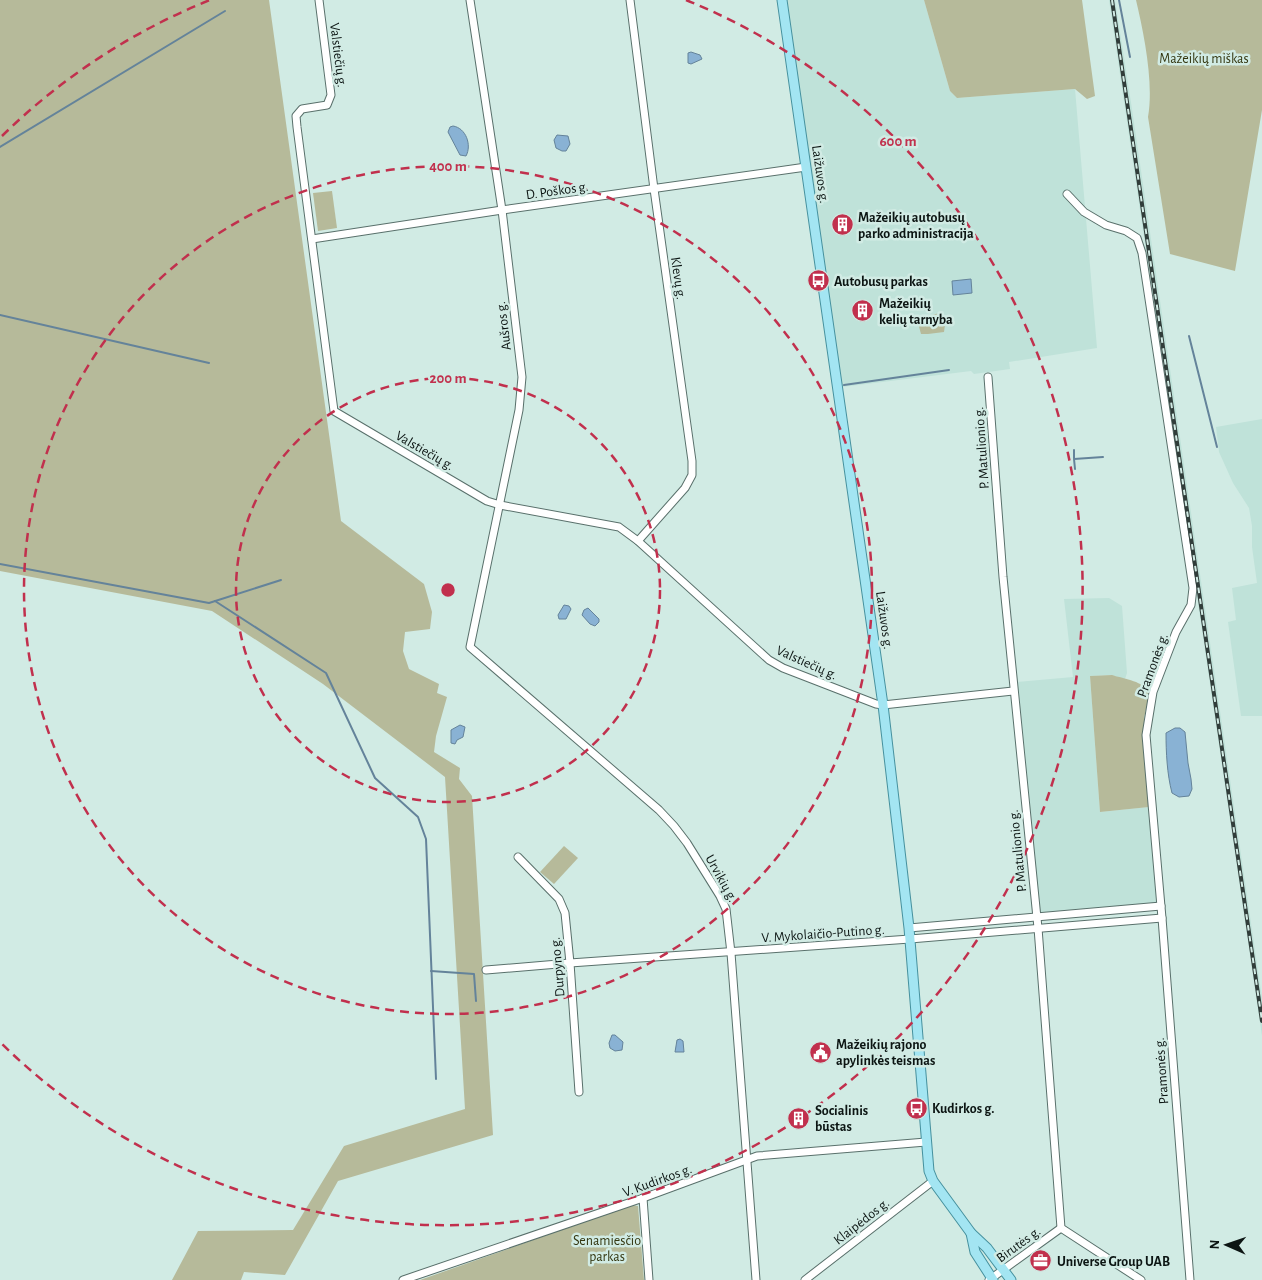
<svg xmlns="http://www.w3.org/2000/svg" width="1262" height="1280" font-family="'Alegreya Sans',sans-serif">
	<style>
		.built { fill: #bfe2d9 }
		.green { fill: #b6ba9a }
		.water { fill: #89b2d4; stroke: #64839a }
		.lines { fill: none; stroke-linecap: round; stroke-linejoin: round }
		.stream { stroke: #64839a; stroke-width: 2 }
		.minor-casing { stroke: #59706b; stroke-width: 9 }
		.major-casing { stroke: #46919e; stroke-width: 11 }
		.minor { stroke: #fff; stroke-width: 7 }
		.major { stroke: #a3e5f2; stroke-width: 9 }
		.rail-casing { stroke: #313d3a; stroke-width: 4 }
		.rail { stroke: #d1ebe4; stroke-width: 2; stroke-dasharray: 5.5; stroke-linecap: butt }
		.ring { fill: none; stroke: #c1304d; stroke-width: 2.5; stroke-dasharray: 9 6 }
		.labels { text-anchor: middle; stroke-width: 5; stroke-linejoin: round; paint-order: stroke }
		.street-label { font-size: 14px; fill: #0c1513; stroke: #d1ebe4 }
		.park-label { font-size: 14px; fill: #343711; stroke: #d1ebe4 }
		.poi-label { font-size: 14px; font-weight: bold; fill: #0c1513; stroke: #d1ebe4; text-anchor: start }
		.centre { fill: #c1304d; stroke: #d1ebe4; stroke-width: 2.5 }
		.ring-label { font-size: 15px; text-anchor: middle; font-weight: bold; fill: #c1304d; stroke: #d1ebe4; stroke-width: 5; stroke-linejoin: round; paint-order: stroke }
	</style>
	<rect width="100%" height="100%" fill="#d1ebe4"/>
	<g class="built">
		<path d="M786,0H924L950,91L957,98L1075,89L1097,348L1009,362L1010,369L974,374L971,371L842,387Z"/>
		<path d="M1109,0H1115L1132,109L1262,998V1036Z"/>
		<path d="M1262,419V716H1241L1228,622L1236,620L1232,588L1257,583L1252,547V526L1249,508L1233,483L1219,452L1216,427Z"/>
		<path d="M1109,598L1122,606L1127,673L1125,679L1111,675L1090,676L1100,812L1149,807L1157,901L1153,904L1043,914L1040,911L1017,682L1073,677L1064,599Z"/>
	</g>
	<g class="green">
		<path d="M0,0H269L341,521L424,584L432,612L430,629L405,632L403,651L409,669L439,684L437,693L447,697L436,736L434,752L460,768L459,779L472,796L493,1135L338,1181L285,1275L244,1272L241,1280H172L198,1231L293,1230L344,1146L465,1109L445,777L323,684L212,611L0,571Z"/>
		<path d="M924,0H1082L1095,96L1087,99L1075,89L957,98L950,91Z"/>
		<path d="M1136,0H1262V110L1235,271L1170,254L1148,117C1154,83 1144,34 1136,0Z"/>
		<path d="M332,191L337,228L318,231L313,193Z"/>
		<path d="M940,313L944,315L945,325L944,332L928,334H921L918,323L919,318Z"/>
		<path d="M1112,675C1121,678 1142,681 1147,690C1151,697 1144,712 1144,721C1143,749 1147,778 1149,807L1100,812L1090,676Z"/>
		<path d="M564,846L578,858L554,884L540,872Z"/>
		<path d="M632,1205L638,1206L644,1280H420Z"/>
	</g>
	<g class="water">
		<path d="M691,52L700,55L702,59L691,64L688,63V53Z"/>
		<path d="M453,126C466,128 472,145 466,156L460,155L448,132L450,127Z"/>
		<path d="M557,135L568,136L570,144L566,151H562L556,148L554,140Z"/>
		<path d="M971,279L972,293L953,295L952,281Z"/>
		<path d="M564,605L569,606L571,609L566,619H559L558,615Z"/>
		<path d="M588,608L599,619V622L595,626L590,624L582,615L584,610Z"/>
		<path d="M460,725L465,727L463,737L457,740L455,744L451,743V730Z"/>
		<path d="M1175,728H1180L1185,732L1188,763L1191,779L1192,789L1189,796L1179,797L1172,793C1167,774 1166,752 1166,733Z"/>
		<path d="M612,1035H615L623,1042L622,1050L615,1051L610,1048L609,1043Z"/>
		<path d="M680,1039L683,1041L684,1052H675L677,1040Z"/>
	</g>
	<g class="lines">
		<g class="stream">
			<path d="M1119,0L1130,57"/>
			<path d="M0,147L225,11"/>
			<path d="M0,315L209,363"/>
			<path d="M1189,336L1217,447"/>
			<path d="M844,385L949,370"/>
			<path d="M1074,450V458"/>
			<path d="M1075,469L1074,459L1103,457"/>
			<path d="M0,564L209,603L281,580"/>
			<path d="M215,601L326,673L375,778L418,817L426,839L436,1079"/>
			<path d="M431,971L474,974L476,1001"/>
		</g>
		<defs>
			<g id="minor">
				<path d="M319,0L331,95L327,105L302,109L296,116L297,127L334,411L487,501L500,505L619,527L638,541L769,660L783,668L876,704L883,705L1013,691"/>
				<path d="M470,0L502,210L522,377L519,410L470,647L659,810L674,826L687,843L720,896L726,909L731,953L756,1280"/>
				<path d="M630,0L654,189L692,461V475L685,488L638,541"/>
				<path d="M1067,194L1084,212L1106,225L1126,231L1137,238L1142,253L1193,588L1191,605L1176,632L1153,692L1146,735L1162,918L1190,1280"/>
				<path d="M312,239L502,210L806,167"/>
				<path d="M988,377L1003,577L1038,928L1061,1228L1141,1280"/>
				<path d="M518,857L559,899L565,913L570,963L579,1092"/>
				<path d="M909,928L1161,906"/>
				<path d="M486,970L570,963L910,939L1162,918"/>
				<path d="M643,1198L649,1280"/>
				<path d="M403,1280L643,1198L757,1156L926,1142"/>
				<path d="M805,1280L933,1181"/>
				<path d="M989,1280L1061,1228"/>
			</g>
			<g id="major">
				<path d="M782,0L883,705L909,928L929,1171L933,1181L971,1233L987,1248L1011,1280"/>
				<path d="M971,1233L975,1252L993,1280"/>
			</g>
		</defs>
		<use href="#minor" class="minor-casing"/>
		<use href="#major" class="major-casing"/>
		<use href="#minor" class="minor"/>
		<use href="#major" class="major"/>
		<defs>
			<path id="rail" d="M1112,0L1262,1021"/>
		</defs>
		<use href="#rail" class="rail-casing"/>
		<use href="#rail" class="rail"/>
	</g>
	<g class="ring">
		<circle cx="448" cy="590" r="212"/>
		<circle cx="448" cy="590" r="424"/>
		<path d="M2 136A636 636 0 0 1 210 0M686 0A636 636 0 1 1 2 1044"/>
	</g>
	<defs>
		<symbol id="building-disc" viewBox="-11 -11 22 22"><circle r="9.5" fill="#c1304d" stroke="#d1ebe4"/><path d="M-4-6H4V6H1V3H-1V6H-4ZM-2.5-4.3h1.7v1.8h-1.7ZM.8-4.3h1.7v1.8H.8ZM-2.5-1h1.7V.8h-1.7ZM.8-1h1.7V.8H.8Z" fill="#fff"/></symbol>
		<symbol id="bus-disc" viewBox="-11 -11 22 22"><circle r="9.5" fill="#c1304d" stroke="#d1ebe4"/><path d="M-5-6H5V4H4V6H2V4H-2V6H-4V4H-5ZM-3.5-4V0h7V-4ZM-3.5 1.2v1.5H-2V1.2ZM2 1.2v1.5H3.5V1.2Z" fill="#fff"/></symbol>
		<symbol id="civic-disc" viewBox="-11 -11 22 22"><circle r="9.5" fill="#c1304d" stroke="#d1ebe4"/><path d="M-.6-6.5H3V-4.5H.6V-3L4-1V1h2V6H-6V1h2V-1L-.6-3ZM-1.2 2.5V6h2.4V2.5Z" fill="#fff"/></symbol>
		<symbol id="office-disc" viewBox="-11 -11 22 22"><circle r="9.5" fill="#c1304d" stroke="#d1ebe4"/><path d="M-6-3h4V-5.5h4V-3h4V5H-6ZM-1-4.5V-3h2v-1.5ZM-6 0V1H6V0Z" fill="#fff"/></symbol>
	</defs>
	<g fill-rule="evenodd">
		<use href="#building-disc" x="830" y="212" width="25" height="25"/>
		<use href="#bus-disc" x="806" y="268" width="25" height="25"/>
		<use href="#building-disc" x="850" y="298" width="25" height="25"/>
		<use href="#civic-disc" x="808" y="1040" width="25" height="25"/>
		<use href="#bus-disc" x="904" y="1096" width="25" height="25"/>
		<use href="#building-disc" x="786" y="1106" width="25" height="25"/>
		<use href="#office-disc" x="1028" y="1248" width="25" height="25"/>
	</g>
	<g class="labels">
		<g class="street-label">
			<text transform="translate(339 55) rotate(83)" y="5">Valstiečių g.</text>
			<text transform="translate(821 174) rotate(82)" y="5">Laižuvos g.</text>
			<text transform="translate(557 190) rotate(-8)" y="5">D. Poškos g.</text>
			<text transform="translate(679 278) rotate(82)" y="5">Klevų g.</text>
			<text transform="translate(503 326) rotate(-97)" y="5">Aušros g.</text>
			<text transform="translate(981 448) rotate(-94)" y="5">P. Matulionio g.</text>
			<text transform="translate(425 450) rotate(30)" y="5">Valstiečių g.</text>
			<text transform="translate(885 620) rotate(82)" y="5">Laižuvos g.</text>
			<text transform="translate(807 662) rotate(24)" y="5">Valstiečių g.</text>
			<text transform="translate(1152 665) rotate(-70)" y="5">Pramonės g.</text>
			<text transform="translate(1017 851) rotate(-96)" y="5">P. Matulionio g.</text>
			<text transform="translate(722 878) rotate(61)" y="5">Urvikių g.</text>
			<text transform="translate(823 933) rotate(-4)" y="5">V. Mykolaičio-Putino g.</text>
			<text transform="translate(557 967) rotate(-95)" y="5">Durpyno g.</text>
			<text transform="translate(1161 1071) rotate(-94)" y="5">Pramonės g.</text>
			<text transform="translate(657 1180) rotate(-20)" y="5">V. Kudirkos g.</text>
			<text transform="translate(861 1221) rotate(-38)" y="5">Klaipėdos g.</text>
			<text transform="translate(1018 1244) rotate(-36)" y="5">Birutės g.</text>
		</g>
		<g class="park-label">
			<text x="1204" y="63">Mažeikių miškas</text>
			<text x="607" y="1245">Senamiesčio<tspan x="607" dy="16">parkas</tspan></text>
		</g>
		<g class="poi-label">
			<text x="858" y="222">Mažeikių autobusų<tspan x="858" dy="16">parko administracija</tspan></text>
			<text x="834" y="286">Autobusų parkas</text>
			<text x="879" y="308">Mažeikių<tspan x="879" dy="16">kelių tarnyba</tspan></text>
			<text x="836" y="1049">Mažeikių rajono<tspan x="836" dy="16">apylinkės teismas</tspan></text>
			<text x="932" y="1113">Kudirkos g.</text>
			<text x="815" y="1115">Socialinis<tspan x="815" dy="16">būstas</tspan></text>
			<text x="1057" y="1266">Universe Group UAB</text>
		</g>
	</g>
	<circle cx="448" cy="590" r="8" class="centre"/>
	<g class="ring-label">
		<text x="898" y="146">600 m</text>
		<text x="448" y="171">400 m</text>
		<text x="448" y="383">200 m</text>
	</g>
	<g transform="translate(1227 1245) rotate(272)" stroke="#d1ebe4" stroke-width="4" paint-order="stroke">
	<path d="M0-4L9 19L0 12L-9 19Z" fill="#0c1513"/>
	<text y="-8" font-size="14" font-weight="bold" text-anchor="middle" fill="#0c1513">N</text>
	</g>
</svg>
